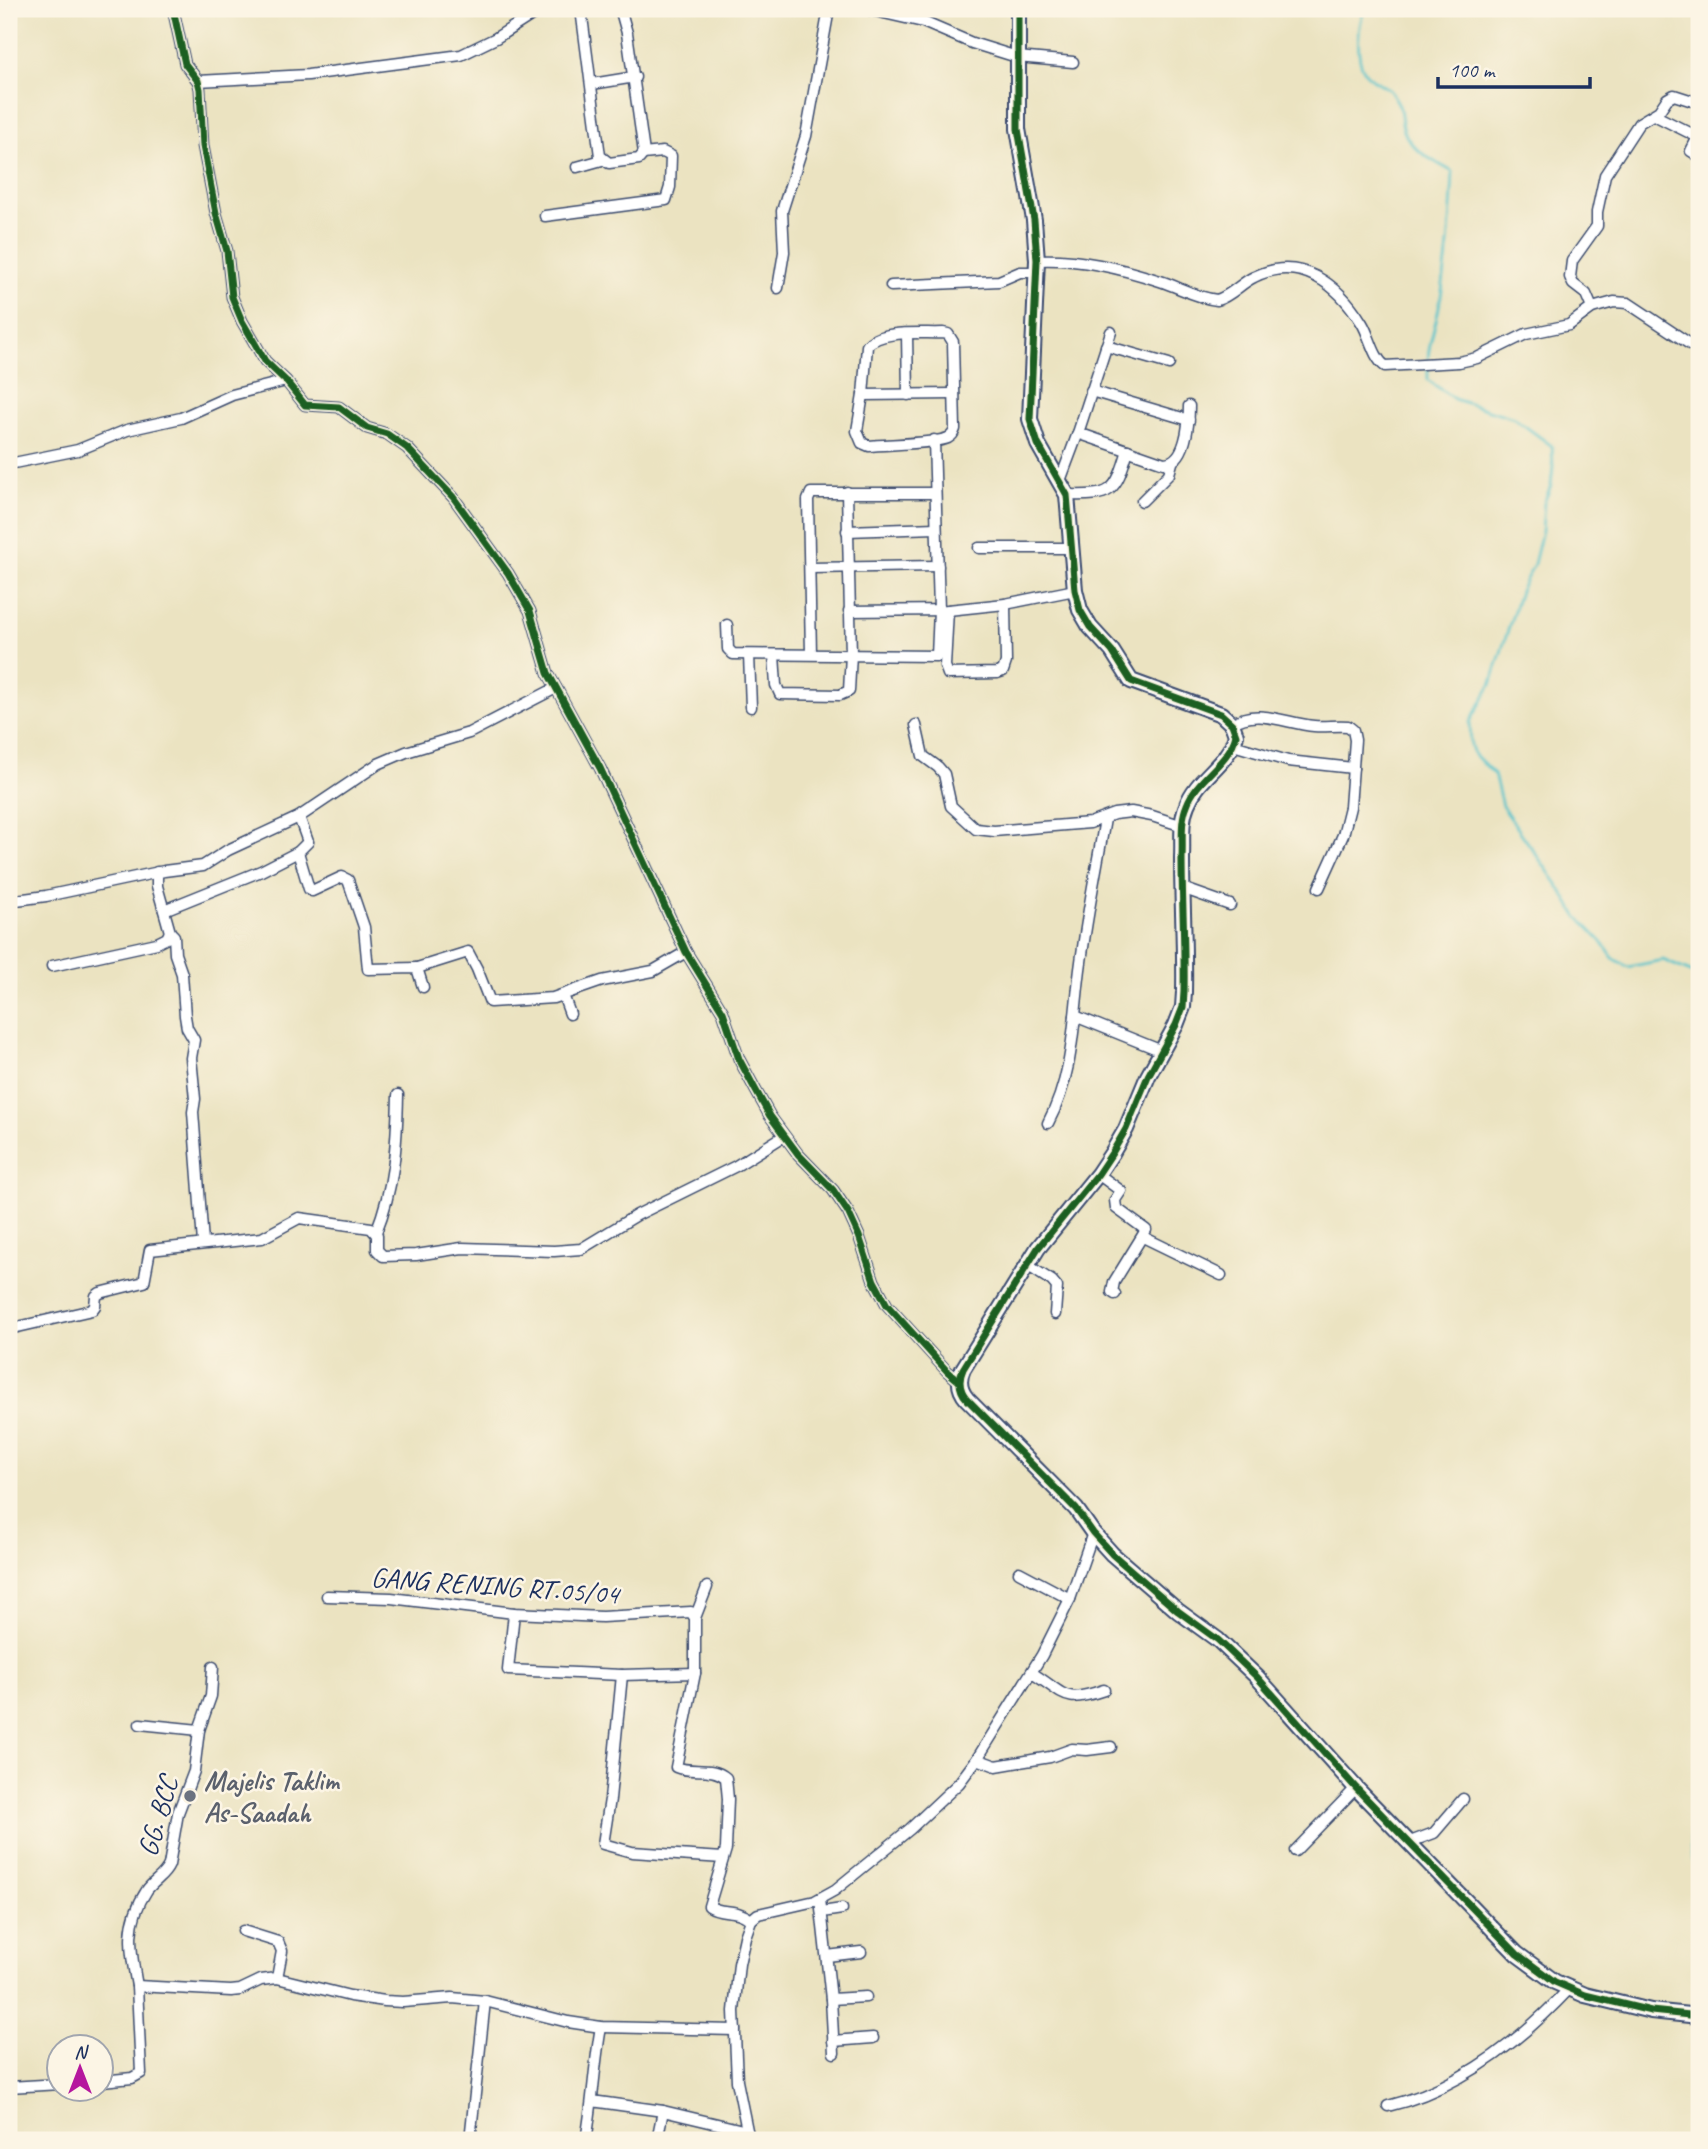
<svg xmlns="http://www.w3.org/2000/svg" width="1708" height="2149" font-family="Caveat,sans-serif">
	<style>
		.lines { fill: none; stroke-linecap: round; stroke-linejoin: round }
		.stream { stroke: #55c3cc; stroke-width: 2.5 }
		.street-casing { stroke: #3a4a6d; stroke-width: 13 }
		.secondary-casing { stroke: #3a4a6d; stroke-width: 18 }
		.street { stroke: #fff; stroke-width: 10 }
		.secondary { stroke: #fff; stroke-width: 14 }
		.cycleway-casing { stroke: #fcf5e5; stroke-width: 11 }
		.cycleway { stroke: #1b5e20; stroke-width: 7 }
		.worship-dot { fill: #6b7280; stroke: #fcf5e5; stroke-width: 2.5 }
		.labels { text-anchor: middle; stroke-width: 5; stroke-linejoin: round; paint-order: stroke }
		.street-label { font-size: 28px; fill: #1b2f5e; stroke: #fcf5e5 }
		.worship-label { font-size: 28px; font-weight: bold; fill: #5b616d; stroke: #fcf5e5; text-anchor: start }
	</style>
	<rect width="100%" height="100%" fill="#fcf5e5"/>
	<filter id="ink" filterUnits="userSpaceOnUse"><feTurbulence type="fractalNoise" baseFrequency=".0143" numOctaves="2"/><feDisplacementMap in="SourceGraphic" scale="14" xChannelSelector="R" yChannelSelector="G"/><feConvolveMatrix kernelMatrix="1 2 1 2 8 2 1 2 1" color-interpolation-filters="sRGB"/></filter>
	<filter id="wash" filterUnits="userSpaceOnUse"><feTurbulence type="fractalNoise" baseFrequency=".00686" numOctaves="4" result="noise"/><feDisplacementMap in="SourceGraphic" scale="28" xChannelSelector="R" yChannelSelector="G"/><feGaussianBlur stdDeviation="1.57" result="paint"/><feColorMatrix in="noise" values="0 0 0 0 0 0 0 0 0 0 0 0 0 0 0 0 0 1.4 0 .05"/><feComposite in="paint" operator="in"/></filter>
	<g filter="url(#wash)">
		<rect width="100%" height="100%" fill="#ebe3c1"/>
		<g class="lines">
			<g class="stream">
				<path d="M1365,9C1358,23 1355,58 1365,72C1372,82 1387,84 1394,96C1404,111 1399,116 1404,131C1411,151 1436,162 1453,172C1451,218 1448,262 1439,307C1436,325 1429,340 1428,359"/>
				<path d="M1428,366V380L1454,399L1514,418L1552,446L1553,467L1551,485L1544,503L1542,531L1534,564L1520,591L1491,685L1470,722L1471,746L1474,754L1494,774L1502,806L1557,884L1577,916L1602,942L1613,958L1628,967L1663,960L1695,974L1699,992"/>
				<path d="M1699,1244L1697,1253L1699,1277"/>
				<path d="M1699,1801C1692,1824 1684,1852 1699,1874"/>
			</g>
		</g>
	</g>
	<g filter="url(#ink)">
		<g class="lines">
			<defs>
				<g id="street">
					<path d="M173,9L185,64L198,81L200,89L203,146L216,213L227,251L232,297L242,321L265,361L286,381L305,405L339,407L367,428L387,434L407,448L453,497L508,573L530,611L548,673L600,768L686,952L723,1012L739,1059L755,1089L770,1116L798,1154L833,1190L848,1212L859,1236L874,1281L887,1305L947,1371L959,1381"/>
					<path d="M581,9L600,156L609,163L639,159L644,153L627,33L622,15L618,9"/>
					<path d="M866,9L923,22L972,43L1017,57L1073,62"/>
					<path d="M198,81L308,75L461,55L496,38L541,9"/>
					<path d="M592,84L635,77"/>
					<path d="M1654,115L1698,137L1691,151L1699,156"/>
					<path d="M577,167L602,160"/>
					<path d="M545,216L666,200L670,187L671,156L663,152L643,154"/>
					<path d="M1037,260C1079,258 1120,268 1160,281C1179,287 1197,298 1217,300C1231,296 1241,283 1254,277C1300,254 1338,284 1362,323C1370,336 1373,357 1385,366L1459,362L1477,358L1526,334L1569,325L1592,308L1614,302L1628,303L1699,350"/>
					<path d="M891,286L999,281L1020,272H1036"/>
					<path d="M778,288L784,252L782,211L806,136L829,9"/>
					<path d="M1592,308L1586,294L1573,284L1570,277L1572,261L1597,226V212L1605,175L1639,123L1659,111L1667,99L1674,95L1699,103"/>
					<path d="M1111,332L1078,433L1164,463C1186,463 1189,424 1189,406"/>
					<path d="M943,333L948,334L953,342L955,429C953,434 953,435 948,438C935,444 885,444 869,446L862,443L857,431L863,395L867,346C879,329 923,334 943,333Z"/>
					<path d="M907,334L908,395"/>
					<path d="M1106,346L1169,364"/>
					<path d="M1091,391L1189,420"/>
					<path d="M863,395L954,394"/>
					<path d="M9,464L78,450L127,430L181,418L232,395L286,381"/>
					<path d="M1060,481L1078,433"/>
					<path d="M1067,495C1112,496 1115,494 1128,450"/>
					<path d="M1142,501L1169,474L1172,463"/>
					<path d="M847,531L936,528"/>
					<path d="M979,548H1070"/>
					<path d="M810,568L938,566"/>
					<path d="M948,610L945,666L948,674L997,673L1003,671L1006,662L1005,604"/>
					<path d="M849,611L948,610L1005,604L1075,590"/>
					<path d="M727,625L728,649L733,654L937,656L939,610L934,440"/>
					<path d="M811,654L808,500L811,493H934"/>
					<path d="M749,655L751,707"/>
					<path d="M774,655L776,685L780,694L840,695L849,691L851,654L847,492"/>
					<path d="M1232,724C1256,707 1287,724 1314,726C1325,727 1337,725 1348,726L1353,730L1355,740L1350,807L1343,835L1319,888"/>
					<path d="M916,725L923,756L938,767L944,774L951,806L976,829L994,831L1090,823L1114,814L1131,812L1152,816L1183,826"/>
					<path d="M1233,745L1288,761L1353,768"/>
					<path d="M298,852L309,889L312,891L342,877L348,880L364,927L368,969L417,968L423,987"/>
					<path d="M157,872V886L170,932L174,936L175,954L182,974L185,1016L187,1028L194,1040L191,1058L195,1099L193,1112L203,1243"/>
					<path d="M1182,888L1230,905"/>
					<path d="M9,901L46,896L164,871L203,866L228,850L299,817L378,764L406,752L469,733L556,688"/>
					<path d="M164,910L261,871L298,852L308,842L299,817"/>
					<path d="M52,966L157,943L167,938L170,932"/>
					<path d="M417,968L468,952L477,969L490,1002L553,998L602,981L653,971L686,952"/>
					<path d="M563,995L570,1014"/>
					<path d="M1075,1016L1162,1051"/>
					<path d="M1048,1123C1075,1072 1073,1017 1081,962C1087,914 1097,866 1105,819"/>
					<path d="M1098,1174L1121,1191L1115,1200L1116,1208L1146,1230L1114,1282L1112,1292L1115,1294"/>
					<path d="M376,1232C394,1188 397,1143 398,1095"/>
					<path d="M1143,1237L1221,1275"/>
					<path d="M1027,1265L1052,1281L1057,1287L1055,1314"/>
					<path d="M9,1329L92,1310L95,1306L96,1296L100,1293L144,1282L150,1250L262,1238L299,1218L371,1228L377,1235V1250L383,1256L416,1255L462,1248L554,1251L581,1249L637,1215L736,1166L784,1136"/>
					<path d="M1019,1572L1070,1599"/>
					<path d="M327,1596L391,1598L514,1613L602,1617L691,1612L695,1618V1673L676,1767C691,1774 712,1765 726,1778L728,1799L726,1849L709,1906C722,1915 735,1907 751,1920"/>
					<path d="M514,1613L508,1670L622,1675L695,1673"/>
					<path d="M695,1618L707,1587"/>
					<path d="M1032,1673C1067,1695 1063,1704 1104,1690"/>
					<path d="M622,1675L610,1799L603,1844L632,1852L723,1858"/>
					<path d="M140,1724L199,1730"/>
					<path d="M977,1759L996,1766L1050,1757L1072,1749L1087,1750L1111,1747"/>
					<path d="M1410,1842L1434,1833L1463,1799"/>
					<path d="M1295,1851L1356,1788"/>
					<path d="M820,1899L831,1999L834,2053"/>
					<path d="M822,1912L842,1909"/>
					<path d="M243,1931L278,1942L282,1951L277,1978"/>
					<path d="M827,1956L861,1952"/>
					<path d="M137,1986C130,1949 125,1923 147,1890C154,1880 164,1877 169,1865L178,1813L194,1771L199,1730L211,1696L213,1667"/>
					<path d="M831,1999L866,1997"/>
					<path d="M833,2041L873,2038"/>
					<path d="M102,2081L132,2078L141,2073L137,1986L231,1991L240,1990L261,1980L277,1978L350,1996L385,2001L403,2002L452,1998L485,2001L568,2022L601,2027L735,2030"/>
					<path d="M9,2087L60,2084"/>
					<path d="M592,2101L663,2111L747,2131"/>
					<path d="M1388,2106C1458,2089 1520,2041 1569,1989"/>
					<path d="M470,2140L485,2001"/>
					<path d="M586,2140C593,2102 594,2065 601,2027"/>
					<path d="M657,2140L663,2111"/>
					<path d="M749,2140L737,2081L734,2011L739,1964L745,1937L751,1920L758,1914L815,1901L835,1890L910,1829L959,1783L977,1759L1042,1655L1070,1599L1093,1533"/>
				</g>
				<path id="secondary" d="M1018,9V129L1034,220L1037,260L1030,419L1038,444L1067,495L1075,590L1080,610L1090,627L1112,651L1131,681L1221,714L1232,724L1236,735C1229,764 1197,777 1187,805C1180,821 1183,840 1182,858C1182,903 1185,947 1184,992L1183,1007L1176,1025L1148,1076L1126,1129L1112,1153L1098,1174L1038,1248L963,1369C958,1380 959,1390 967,1399L1076,1509L1093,1533L1112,1554L1178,1611L1218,1640L1257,1677L1356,1788L1517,1954L1555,1982L1585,1995L1651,2011L1699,2016"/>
			</defs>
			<use href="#street" class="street-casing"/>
			<use href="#secondary" class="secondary-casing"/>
			<use href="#street" class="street"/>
			<use href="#secondary" class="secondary"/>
			<defs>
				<g id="cycleway">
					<path d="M173,9L185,64L198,81L200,89L203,146L216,213L227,251L232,297L242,321L265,361L286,381L305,405L339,407L367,428L387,434L407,448L453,497L508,573L530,611L548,673L600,768L686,952L723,1012L739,1059L755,1089L770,1116L798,1154L833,1190L848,1212L859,1236L874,1281L887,1305L947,1371L959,1381"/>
					<path d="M1018,9V129L1034,220L1037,260L1030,419L1038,444L1067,495L1075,590L1080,610L1090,627L1112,651L1131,681L1221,714L1232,724L1236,735C1229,764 1197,777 1187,805C1180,821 1183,840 1182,858C1182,903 1185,947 1184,992L1183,1007L1176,1025L1148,1076L1126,1129L1112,1153L1098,1174L1038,1248L963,1369C958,1380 959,1390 967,1399L1076,1509L1093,1533L1112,1554L1178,1611L1218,1640L1257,1677L1356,1788L1517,1954L1555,1982L1585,1995L1651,2011L1699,2016"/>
				</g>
			</defs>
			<use href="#cycleway" class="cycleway-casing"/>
			<use href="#cycleway" class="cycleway"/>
		</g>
	</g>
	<circle class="worship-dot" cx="190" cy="1796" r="7"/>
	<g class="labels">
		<g class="street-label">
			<text transform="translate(495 1585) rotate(4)" y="10">GANG RENING RT.05/04</text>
			<text transform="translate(157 1816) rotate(-74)" y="10">GG. BCC</text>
		</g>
		<g class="worship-label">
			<text x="204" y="1790">Majelis Taklim<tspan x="204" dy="32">As-Saadah</tspan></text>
		</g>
	</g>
	<rect width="1708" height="2149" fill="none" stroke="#fcf5e5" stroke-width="35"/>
	<g transform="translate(80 2068)"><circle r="33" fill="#fcf5e5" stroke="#a2a6af" stroke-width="2"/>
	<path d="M0-5L12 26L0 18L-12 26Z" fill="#b5179e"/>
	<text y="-10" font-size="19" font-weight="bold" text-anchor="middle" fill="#1b2f5e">N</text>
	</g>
	<path d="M1438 77v10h152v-10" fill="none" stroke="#1b2f5e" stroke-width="3.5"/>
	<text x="1449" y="77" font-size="21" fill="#1b2f5e" stroke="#fcf5e5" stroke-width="5" paint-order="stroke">100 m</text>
</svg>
